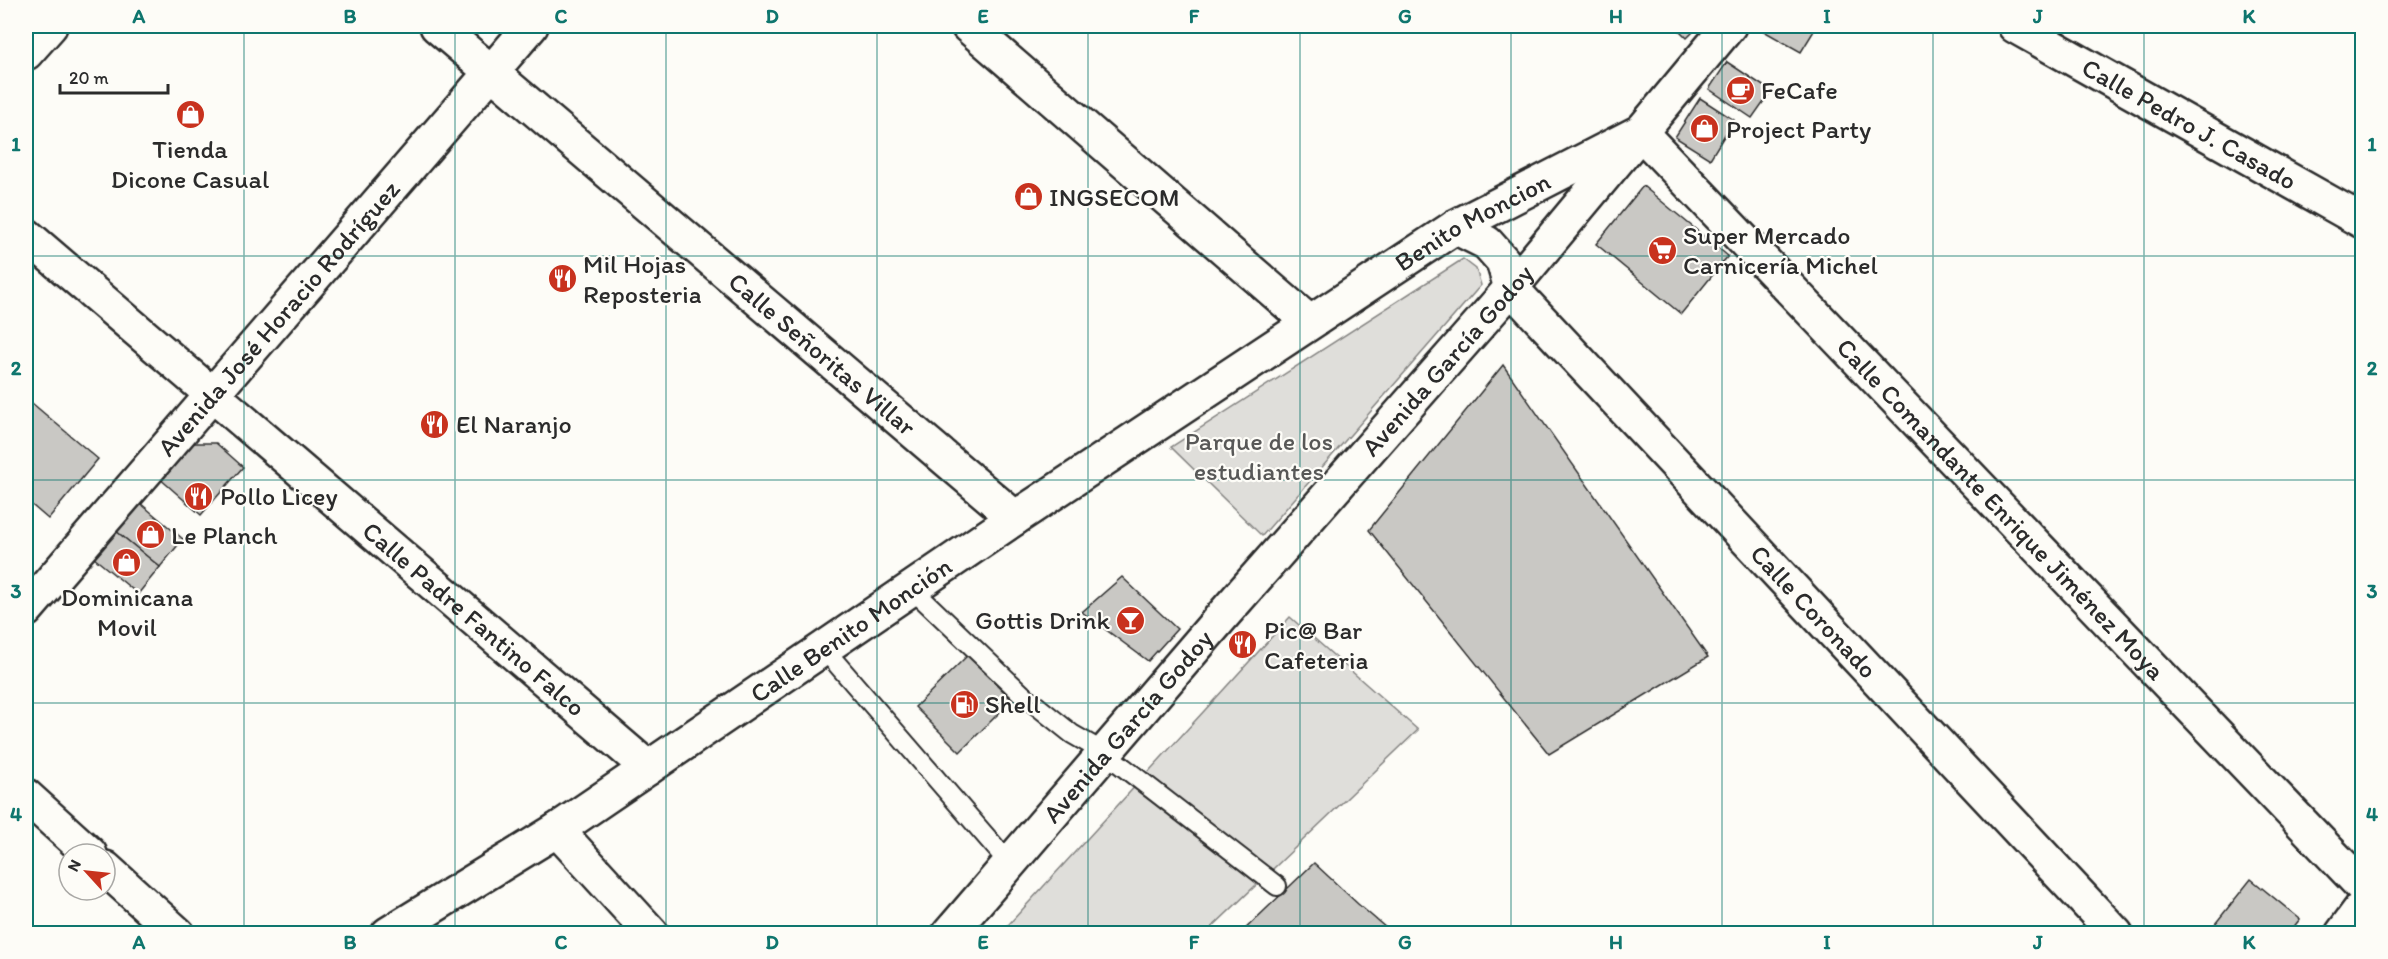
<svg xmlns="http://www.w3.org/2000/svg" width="2388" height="959" font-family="Itim,sans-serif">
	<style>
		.green { fill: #dfdeda; stroke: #858482; stroke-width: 1.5 }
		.building { fill: #c9c8c4; stroke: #2b2b2b; stroke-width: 1.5 }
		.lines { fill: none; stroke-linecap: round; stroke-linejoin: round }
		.lane-casing { stroke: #2b2b2b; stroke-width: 22 }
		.street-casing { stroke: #2b2b2b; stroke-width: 38 }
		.secondary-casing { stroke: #2b2b2b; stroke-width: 38 }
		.lane { stroke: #fdfcf7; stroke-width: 18 }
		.street { stroke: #fdfcf7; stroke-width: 33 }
		.secondary { stroke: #fdfcf7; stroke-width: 33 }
		.grid { fill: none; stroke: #0f766e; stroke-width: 1.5; stroke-opacity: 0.55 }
		.labels { text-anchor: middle; stroke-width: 4.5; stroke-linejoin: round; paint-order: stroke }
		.poi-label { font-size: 26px; fill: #2b2b2b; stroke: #fdfcf7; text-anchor: start }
		.street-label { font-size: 26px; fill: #2b2b2b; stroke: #fdfcf7 }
		.park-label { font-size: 26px; fill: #585857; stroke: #fdfcf7 }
		.neatline { fill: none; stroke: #0f766e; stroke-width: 2 }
		.grid-label { font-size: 20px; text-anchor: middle; font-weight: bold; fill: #0f766e }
	</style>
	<rect width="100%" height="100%" fill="#fdfcf7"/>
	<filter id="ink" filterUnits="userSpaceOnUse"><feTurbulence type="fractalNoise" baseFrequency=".0167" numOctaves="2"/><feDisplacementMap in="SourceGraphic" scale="12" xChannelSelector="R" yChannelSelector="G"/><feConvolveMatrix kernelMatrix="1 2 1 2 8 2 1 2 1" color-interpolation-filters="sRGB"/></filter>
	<g filter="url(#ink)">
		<g class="green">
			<path d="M1463,259L1476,269L1481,285L1262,536L1171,447Z"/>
			<path d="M1290,617L1418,730L1206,933L1000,934Z"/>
		</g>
		<g class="building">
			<path d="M1675,26H1699L1687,38Z"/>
			<path d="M1765,26H1817L1801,52L1762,30Z"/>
			<path d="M1727,62L1771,91L1752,118L1709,89Z"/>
			<path d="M1700,98L1734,120L1710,159L1675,137Z"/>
			<path d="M1643,186L1728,256L1681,314L1596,244Z"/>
			<path d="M1503,365L1708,657L1549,754L1369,530Z"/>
			<path d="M26,398L98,459L48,519L26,500Z"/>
			<path d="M187,443H216L243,467L201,515L158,477Z"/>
			<path d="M140,503L183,539L160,567L116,531Z"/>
			<path d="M116,531L160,567L138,594L94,558Z"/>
			<path d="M1122,577L1177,629L1148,661L1082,612Z"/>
			<path d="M968,655L1012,700L960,752L915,707Z"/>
			<path d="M1314,863L1358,904L1393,934H1240Z"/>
			<path d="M2251,879L2300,919L2288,934H2207Z"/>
		</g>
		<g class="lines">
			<defs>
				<g id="lane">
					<path d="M912,589L1022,694L1072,734L1105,753L1277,886"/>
					<path d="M824,649L1009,863"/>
				</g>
				<g id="street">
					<path id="s1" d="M437,26L1015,518"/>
					<path d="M968,26L1309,322"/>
					<path id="s2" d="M2015,26L2362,221"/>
					<path id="s3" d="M1455,227L1487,243L1503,261L1511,288L2116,934"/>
					<path id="s4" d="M26,235L648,768"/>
					<path d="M26,796L90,854"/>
					<path d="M557,830L652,934"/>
					<path d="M105,868L178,934"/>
					<path id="s5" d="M388,934L557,830L1015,518L1455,227L1640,132L2362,886"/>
				</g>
				<g id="secondary">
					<path d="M26,53L50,26"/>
					<path id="s6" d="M26,610L531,26"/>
					<path id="s7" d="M949,934L1224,614L1511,288L1729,26"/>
					<path d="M2342,934L2362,907"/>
				</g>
			</defs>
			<use href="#lane" class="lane-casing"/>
			<use href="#street" class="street-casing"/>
			<use href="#secondary" class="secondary-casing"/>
			<use href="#lane" class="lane"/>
			<use href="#street" class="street"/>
			<use href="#secondary" class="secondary"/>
		</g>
	</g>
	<path class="grid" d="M244,26V934M455,26V934M666,26V934M877,26V934M1088,26V934M1300,26V934M1511,26V934M1722,26V934M1933,26V934M2144,26V934M26,256H2362M26,480H2362M26,703H2362"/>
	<defs>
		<symbol id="cafe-disc" viewBox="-11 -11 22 22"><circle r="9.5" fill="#c8321e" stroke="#fdfcf7"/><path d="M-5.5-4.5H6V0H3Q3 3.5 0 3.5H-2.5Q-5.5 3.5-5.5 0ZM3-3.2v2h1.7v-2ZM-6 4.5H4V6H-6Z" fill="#fff"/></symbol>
		<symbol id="shop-disc" viewBox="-11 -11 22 22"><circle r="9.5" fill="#c8321e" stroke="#fdfcf7"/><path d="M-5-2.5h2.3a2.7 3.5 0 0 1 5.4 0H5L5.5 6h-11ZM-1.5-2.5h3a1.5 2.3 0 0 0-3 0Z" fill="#fff"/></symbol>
		<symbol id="supermarket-disc" viewBox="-11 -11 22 22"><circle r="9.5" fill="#c8321e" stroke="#fdfcf7"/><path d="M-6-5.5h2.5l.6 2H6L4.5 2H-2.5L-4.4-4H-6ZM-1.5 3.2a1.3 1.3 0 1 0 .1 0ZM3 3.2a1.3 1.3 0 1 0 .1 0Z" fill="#fff"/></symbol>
		<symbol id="restaurant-disc" viewBox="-11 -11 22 22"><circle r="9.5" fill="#c8321e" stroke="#fdfcf7"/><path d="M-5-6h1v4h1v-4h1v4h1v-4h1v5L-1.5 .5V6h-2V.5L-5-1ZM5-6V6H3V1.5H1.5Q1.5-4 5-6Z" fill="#fff"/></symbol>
		<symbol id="bar-disc" viewBox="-11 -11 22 22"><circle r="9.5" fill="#c8321e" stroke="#fdfcf7"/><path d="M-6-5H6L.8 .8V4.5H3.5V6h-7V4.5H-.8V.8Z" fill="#fff"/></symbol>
		<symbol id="fuel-disc" viewBox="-11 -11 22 22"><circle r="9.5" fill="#c8321e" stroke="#fdfcf7"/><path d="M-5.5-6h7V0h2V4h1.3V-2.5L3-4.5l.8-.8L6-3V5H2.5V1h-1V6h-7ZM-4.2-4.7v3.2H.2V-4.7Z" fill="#fff"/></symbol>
	</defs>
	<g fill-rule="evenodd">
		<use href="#cafe-disc" x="1724" y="74" width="33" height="33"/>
		<use href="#shop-disc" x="174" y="98" width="33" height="33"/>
		<use href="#shop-disc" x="1688" y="112" width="33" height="33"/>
		<use href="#shop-disc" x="1012" y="180" width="33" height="33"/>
		<use href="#supermarket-disc" x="1646" y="234" width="33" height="33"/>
		<use href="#restaurant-disc" x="546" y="262" width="33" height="33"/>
		<use href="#restaurant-disc" x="418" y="408" width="33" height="33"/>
		<use href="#restaurant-disc" x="182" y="480" width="33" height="33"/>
		<use href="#shop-disc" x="134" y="518" width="33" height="33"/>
		<use href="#shop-disc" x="110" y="546" width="33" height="33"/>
		<use href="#bar-disc" x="1114" y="604" width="33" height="33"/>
		<use href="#restaurant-disc" x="1226" y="628" width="33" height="33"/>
		<use href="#fuel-disc" x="948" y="688" width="33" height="33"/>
	</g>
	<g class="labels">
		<g class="poi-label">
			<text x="1761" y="99">FeCafe</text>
			<text x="1726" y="138">Project Party</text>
			<text x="190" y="158" text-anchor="middle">Tienda<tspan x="190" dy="30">Dicone Casual</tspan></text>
			<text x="1049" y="206">INGSECOM</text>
			<text x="1683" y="244">Super Mercado<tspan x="1683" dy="30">Carnicería Michel</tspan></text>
			<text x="583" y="273">Mil Hojas<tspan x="583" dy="30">Reposteria</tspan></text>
			<text x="456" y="433">El Naranjo</text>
			<text x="220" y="505">Pollo Licey</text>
			<text x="171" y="544">Le Planch</text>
			<text x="127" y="606" text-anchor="middle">Dominicana<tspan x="127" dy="30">Movil</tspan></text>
			<text x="1110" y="629" text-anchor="end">Gottis Drink</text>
			<text x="1264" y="639">Pic@ Bar<tspan x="1264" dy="30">Cafeteria</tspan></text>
			<text x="985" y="713">Shell</text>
		</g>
		<g class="street-label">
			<text dy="9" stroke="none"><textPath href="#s2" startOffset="200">Calle Pedro J. Casado</textPath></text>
			<text dy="9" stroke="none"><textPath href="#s5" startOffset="1298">Benito Moncion</textPath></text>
			<text dy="9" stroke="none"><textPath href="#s6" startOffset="386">Avenida José Horacio Rodríguez</textPath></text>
			<text dy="9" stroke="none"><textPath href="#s1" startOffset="506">Calle Señoritas Villar</textPath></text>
			<text dy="9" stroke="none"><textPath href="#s7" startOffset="760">Avenida García Godoy</textPath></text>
			<text dy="9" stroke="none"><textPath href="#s5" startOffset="2010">Calle Comandante Enrique Jiménez Moya</textPath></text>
			<text dy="9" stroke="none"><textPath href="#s3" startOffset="531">Calle Coronado</textPath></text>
			<text dy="9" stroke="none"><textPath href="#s4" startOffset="590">Calle Padre Fantino Falco</textPath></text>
			<text dy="9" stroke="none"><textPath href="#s5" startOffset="554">Calle Benito Monción</textPath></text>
			<text dy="9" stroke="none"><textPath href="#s7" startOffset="274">Avenida García Godoy</textPath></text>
		</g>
		<g class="park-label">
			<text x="1259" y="450">Parque de los<tspan x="1259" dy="30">estudiantes</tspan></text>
		</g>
	</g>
	<rect width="2388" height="959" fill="none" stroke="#fdfcf7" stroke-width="66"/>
	<g transform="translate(87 872) rotate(297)"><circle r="28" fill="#fdfcf7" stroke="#a9a8a5" stroke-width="1.5"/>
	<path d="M0-4.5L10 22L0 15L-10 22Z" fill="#c8321e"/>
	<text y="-9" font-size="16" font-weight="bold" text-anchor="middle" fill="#2b2b2b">N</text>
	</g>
	<path d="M60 84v9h108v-9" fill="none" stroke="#2b2b2b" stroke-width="3"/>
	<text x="69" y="84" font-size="18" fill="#2b2b2b" stroke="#fdfcf7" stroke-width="4.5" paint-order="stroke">20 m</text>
	<rect x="33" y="33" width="2322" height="893" class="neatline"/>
	<g class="grid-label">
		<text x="139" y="23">A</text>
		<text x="350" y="23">B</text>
		<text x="561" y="23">C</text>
		<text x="772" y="23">D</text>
		<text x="983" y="23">E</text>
		<text x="1194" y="23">F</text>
		<text x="1405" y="23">G</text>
		<text x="1616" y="23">H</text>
		<text x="1827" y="23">I</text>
		<text x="2038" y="23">J</text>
		<text x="2249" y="23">K</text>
		<text x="16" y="151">1</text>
		<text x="2372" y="151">1</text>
		<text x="16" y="375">2</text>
		<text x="2372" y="375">2</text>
		<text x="16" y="598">3</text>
		<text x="2372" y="598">3</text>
		<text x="16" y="821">4</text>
		<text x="2372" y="821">4</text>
		<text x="139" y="949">A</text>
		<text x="350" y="949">B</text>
		<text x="561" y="949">C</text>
		<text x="772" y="949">D</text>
		<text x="983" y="949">E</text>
		<text x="1194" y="949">F</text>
		<text x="1405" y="949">G</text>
		<text x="1616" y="949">H</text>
		<text x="1827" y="949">I</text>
		<text x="2038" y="949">J</text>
		<text x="2249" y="949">K</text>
	</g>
</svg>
